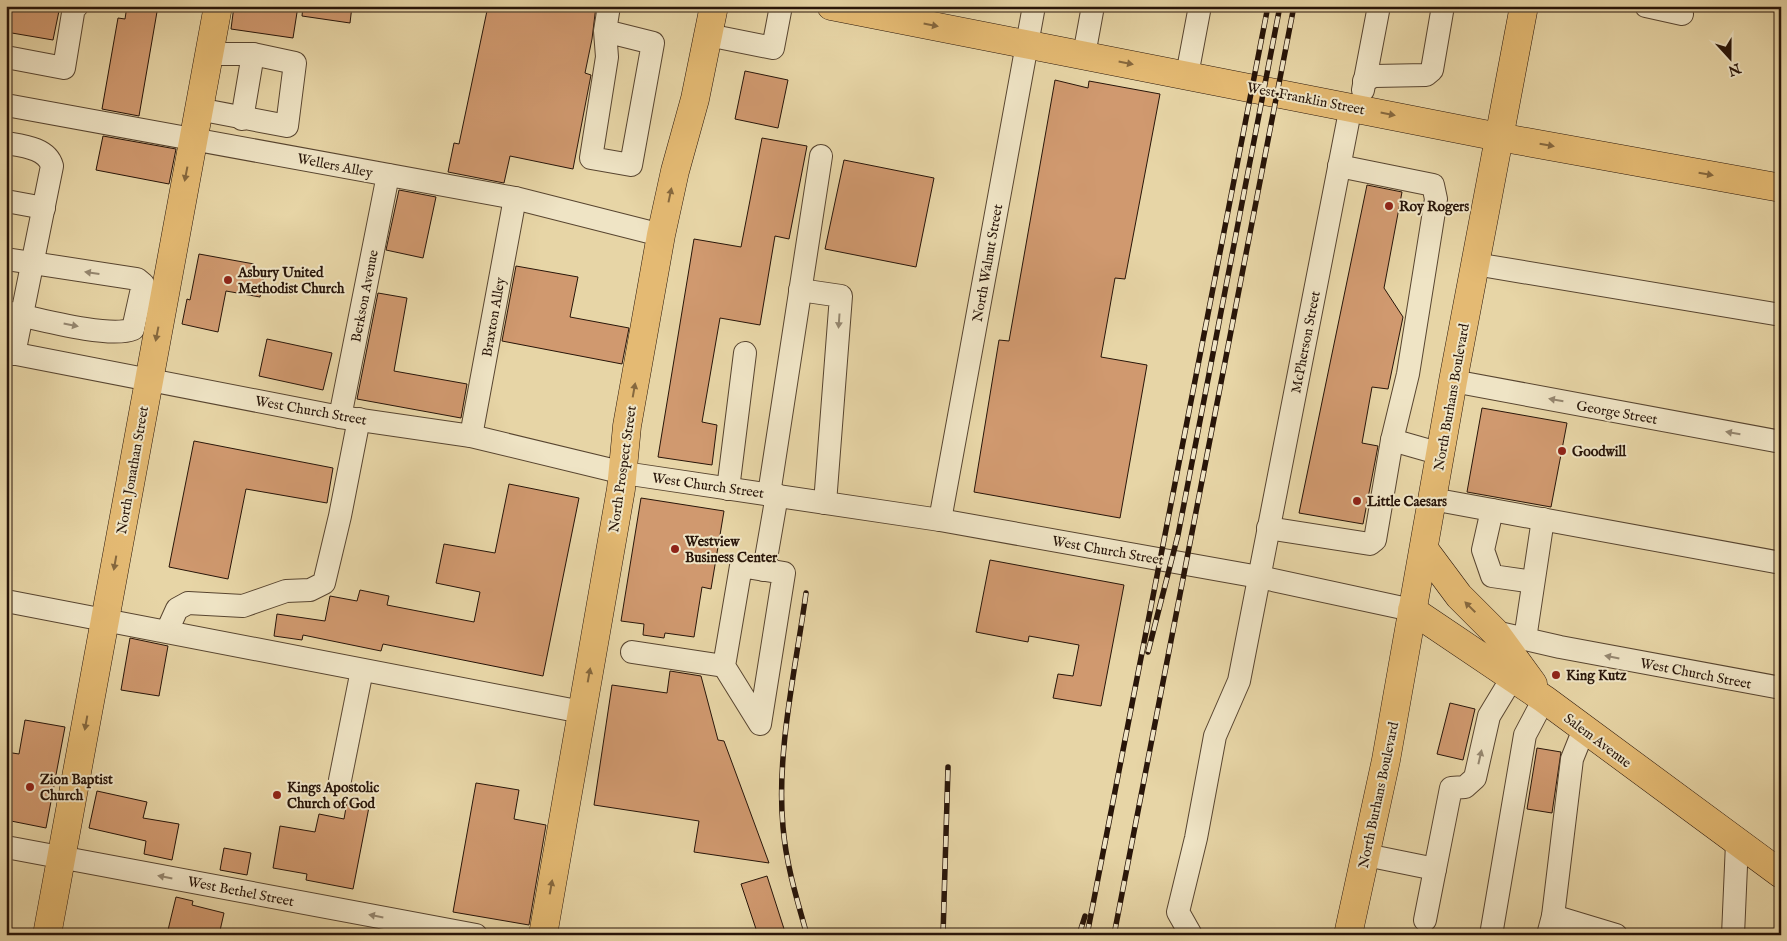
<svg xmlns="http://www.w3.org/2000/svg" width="1787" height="941" font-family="'IM FELL English',serif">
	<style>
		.building { fill: #d0996f; stroke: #281509 }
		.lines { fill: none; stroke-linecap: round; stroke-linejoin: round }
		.minor-casing { stroke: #584530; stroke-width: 24 }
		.major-casing { stroke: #281509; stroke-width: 29 }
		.minor { stroke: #efe4c5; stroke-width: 22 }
		.major { stroke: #e4ba73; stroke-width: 28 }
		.rail-casing { stroke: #281509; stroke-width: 5.5 }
		.rail { stroke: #efe4c5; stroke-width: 4; stroke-dasharray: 11; stroke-linecap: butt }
		.oneway { fill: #86683e }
		.oneway2 { fill: #958770 }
		.poi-dot { fill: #8f2418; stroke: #efe4c5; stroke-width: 2 }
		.labels { text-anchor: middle; stroke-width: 4; stroke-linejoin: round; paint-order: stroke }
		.street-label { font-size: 14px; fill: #281509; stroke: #efe4c5 }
		.poi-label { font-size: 14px; font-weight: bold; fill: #281509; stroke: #efe4c5; text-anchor: start }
	</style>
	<rect width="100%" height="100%" fill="#e7d5a6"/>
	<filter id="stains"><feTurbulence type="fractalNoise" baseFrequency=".004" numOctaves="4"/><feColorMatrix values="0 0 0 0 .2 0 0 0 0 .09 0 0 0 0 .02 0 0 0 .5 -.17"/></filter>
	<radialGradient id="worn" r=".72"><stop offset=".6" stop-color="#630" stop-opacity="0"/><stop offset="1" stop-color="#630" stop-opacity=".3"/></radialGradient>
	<g class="building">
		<path d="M6,6H60L53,40L6,32Z"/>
		<path d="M127,6H158L139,116L102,109L118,18L125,19Z"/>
		<path d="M234,6H298L293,38L231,29Z"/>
		<path d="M303,6H352L350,23L302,16Z"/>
		<path d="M488,6H596L592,39L585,73L591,75L573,169L510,156L504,183L448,172L454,143L459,144Z"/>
		<path d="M745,71L788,80L778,128L735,119Z"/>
		<path d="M1055,80L1088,88L1089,81L1160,94L1125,279L1115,278L1101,357L1147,365L1120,518L974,492L999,340L1009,341Z"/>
		<path d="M103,136L176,149L169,184L96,170Z"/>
		<path d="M762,138L807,146L789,239L775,236L760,325L720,318L702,422L717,425L712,465L658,457L694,239L741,247Z"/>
		<path d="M844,160L934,178L916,267L825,249Z"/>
		<path d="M1367,185L1402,192L1384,288L1403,317L1388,389L1372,387L1362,443L1378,446L1363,524L1299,513Z"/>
		<path d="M399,190L436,197L423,258L386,250Z"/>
		<path d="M199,254L254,264L253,273L264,275L260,297L226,291L218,332L182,324L187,299L190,300Z"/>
		<path d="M516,266L578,277L570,317L629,328L622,364L502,341Z"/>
		<path d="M378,293L407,298L394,371L467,384L461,418L357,399Z"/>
		<path d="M267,339L332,353L323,390L259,376Z"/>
		<path d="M1482,408L1567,423L1551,507L1467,492Z"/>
		<path d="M194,441L333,468L327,503L246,489L228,579L169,567Z"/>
		<path d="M509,484L579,498L543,676L383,644L381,651L303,635L302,640L274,636L277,614L325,621L330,596L357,601L360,590L389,596L387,605L474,622L480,592L436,583L444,544L495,553Z"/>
		<path d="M641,498L724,511L711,589L702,587L694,637L665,633L664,638L643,635L644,624L621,621Z"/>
		<path d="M990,560L1124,585L1101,706L1053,698L1058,674L1073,676L1079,645L1029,636L1028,642L976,632Z"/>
		<path d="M130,638L168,646L159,696L121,690Z"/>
		<path d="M670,671L701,676L718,740L724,741L769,863L694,852L699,821L594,805L612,685L667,693Z"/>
		<path d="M1450,703L1475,709L1463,760L1437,754Z"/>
		<path d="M25,720L65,727L46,828L6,820V752L19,754Z"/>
		<path d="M1537,748L1561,752L1552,813L1527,809Z"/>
		<path d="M476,783L519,790L514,819L546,825L529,925L453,912Z"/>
		<path d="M97,791L147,802L143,818L179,824L172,860L144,854L146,841L89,828Z"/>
		<path d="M347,802L369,807L353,889L306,880L307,874L273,868L280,826L315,832L319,814L344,819Z"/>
		<path d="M224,848L251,853L247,875L220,870Z"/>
		<path d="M767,876L786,935H758L741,884Z"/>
		<path d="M176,897L193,901L192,905L224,913L219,935H190L168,930Z"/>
	</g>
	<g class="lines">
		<defs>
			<g id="minor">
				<path d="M1646,6L1682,14"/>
				<path d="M605,31L653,43L631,165L591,158L607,57L605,31L609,6"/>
				<path d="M708,35L773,48L781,6"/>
				<path d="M1084,55L1093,6"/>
				<path d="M6,57L64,68L74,7L77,6"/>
				<path d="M1187,75L1200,6"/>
				<path d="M1364,81L1374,76L1426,75L1432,70L1443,6"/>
				<path d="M1363,90L1379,6"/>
				<path d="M6,105L515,198L661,235"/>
				<path d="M198,109L287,126L295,63L253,54H209"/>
				<path d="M242,119L253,54"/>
				<path d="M6,143C23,146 47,148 52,166L14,354"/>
				<path d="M6,201L44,208"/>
				<path d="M6,259L137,279L143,284L133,329C109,339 35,318 6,312"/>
				<path d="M1475,264L1781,315"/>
				<path d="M800,290L841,296L825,503"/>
				<path d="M6,352L340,417L471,436L624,473L940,520L1259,577L1412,610"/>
				<path d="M1453,381L1781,442"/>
				<path d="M340,417L388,175"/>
				<path d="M471,436L515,198"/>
				<path d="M1392,440L1441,454"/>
				<path d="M728,489L745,353"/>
				<path d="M769,494L821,156"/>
				<path d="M1432,499L1781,563"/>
				<path d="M1492,510L1483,550L1492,576L1533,582"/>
				<path d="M940,520L1034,6"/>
				<path d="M1268,528L1370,544L1375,540L1392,440L1408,374L1436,199L1433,185L1339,166"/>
				<path d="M741,566L784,573L760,724L724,666Z"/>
				<path d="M764,570L777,495"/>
				<path d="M6,601L582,712"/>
				<path d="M167,631L177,609L188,603L243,606L286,591L310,590L324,583L340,516L359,419"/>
				<path d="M1495,632L1560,647L1781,688"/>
				<path d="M1525,639L1543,519"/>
				<path d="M632,652L724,666"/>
				<path d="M340,780L362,670"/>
				<path d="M6,847L476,935"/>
				<path d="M1366,855L1435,869L1451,788L1465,787L1475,778L1489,716L1512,678"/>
				<path d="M1553,916L1572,759L1584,729"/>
				<path d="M1425,920L1435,869"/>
				<path d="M1191,935L1178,912L1196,838L1215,736L1239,681L1351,106"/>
				<path d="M1491,935L1525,735L1544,699"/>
				<path d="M1548,935L1553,916L1616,935"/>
				<path d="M1733,935L1737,843"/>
			</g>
			<g id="major">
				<path d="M831,6L1499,137L1781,188"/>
				<path d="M1424,549L1459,596L1495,632L1533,684"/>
				<path d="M1412,610L1544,699L1781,874"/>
				<path d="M47,935L218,6"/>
				<path d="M543,935L621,489L627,426L661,235L675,171L695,99L714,6"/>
				<path d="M1348,935L1386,760L1453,381L1524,6"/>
			</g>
		</defs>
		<use href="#minor" class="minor-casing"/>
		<use href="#major" class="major-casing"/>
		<use href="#minor" class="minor"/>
		<use href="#major" class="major"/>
		<defs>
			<g id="rail">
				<path d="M806,593C796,667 776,753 783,827C786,864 797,900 807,935"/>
				<path d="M1148,652L1178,535L1280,6"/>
				<path d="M943,935L948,767"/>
				<path d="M1079,935L1085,916"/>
				<path d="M1087,935L1268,6"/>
				<path d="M1114,935L1294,6"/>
			</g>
		</defs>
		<use href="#rail" class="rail-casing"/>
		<use href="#rail" class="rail"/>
	</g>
	<defs><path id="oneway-solid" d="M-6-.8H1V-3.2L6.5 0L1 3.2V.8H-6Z" transform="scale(1.25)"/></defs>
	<g class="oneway">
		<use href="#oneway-solid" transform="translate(931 25) rotate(11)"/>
		<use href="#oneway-solid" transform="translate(1126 63) rotate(11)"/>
		<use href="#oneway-solid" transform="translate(1388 114) rotate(11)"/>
		<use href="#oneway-solid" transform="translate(1547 145) rotate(10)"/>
		<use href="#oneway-solid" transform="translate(186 174) rotate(101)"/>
		<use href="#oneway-solid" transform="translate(1706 174) rotate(10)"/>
		<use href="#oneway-solid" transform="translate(670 195) rotate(-78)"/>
		<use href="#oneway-solid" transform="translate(157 334) rotate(101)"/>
		<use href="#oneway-solid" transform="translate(634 390) rotate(-80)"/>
		<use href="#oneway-solid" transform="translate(115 563) rotate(100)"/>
		<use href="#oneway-solid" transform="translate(1470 607) rotate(-135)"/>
		<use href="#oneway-solid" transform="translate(589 675) rotate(-80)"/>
		<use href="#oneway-solid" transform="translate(86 723) rotate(100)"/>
		<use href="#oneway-solid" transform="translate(551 887) rotate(-80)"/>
	</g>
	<g class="oneway2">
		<use href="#oneway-solid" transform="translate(92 273) rotate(-172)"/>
		<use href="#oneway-solid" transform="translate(839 321) rotate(94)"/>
		<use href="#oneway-solid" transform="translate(71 325) rotate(11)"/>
		<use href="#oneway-solid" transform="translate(1556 400) rotate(-170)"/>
		<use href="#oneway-solid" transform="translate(1733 433) rotate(-170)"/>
		<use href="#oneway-solid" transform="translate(1612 657) rotate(-169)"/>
		<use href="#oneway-solid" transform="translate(1480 757) rotate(-77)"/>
		<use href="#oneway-solid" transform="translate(165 877) rotate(-169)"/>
		<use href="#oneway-solid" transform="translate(376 916) rotate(-169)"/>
	</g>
	<g class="poi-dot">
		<circle cx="1389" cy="206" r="5"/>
		<circle cx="228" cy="280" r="5"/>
		<circle cx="1562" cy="451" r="5"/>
		<circle cx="1357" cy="501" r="5"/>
		<circle cx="675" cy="549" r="5"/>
		<circle cx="1556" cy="675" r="5"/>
		<circle cx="30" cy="787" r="5"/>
		<circle cx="277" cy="795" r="5"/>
	</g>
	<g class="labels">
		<g class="street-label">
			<text transform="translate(1306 98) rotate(11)" y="5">West Franklin Street</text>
			<text transform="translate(335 165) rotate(11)" y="5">Wellers Alley</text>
			<text transform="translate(987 263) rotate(-80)" y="5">North Walnut Street</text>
			<text transform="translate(364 296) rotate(-79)" y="5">Berkson Avenue</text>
			<text transform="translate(493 317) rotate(-80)" y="5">Braxton Alley</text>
			<text transform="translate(1305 342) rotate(-79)" y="5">McPherson Street</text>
			<text transform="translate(1451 397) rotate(-80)" y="5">North Burhans Boulevard</text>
			<text transform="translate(311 410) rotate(10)" y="5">West Church Street</text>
			<text transform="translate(1617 412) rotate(10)" y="5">George Street</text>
			<text transform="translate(622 469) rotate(-82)" y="5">North Prospect Street</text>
			<text transform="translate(132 470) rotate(-80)" y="5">North Jonathan Street</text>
			<text transform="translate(708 485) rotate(8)" y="5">West Church Street</text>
			<text transform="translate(1108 550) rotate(10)" y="5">West Church Street</text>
			<text transform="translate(1696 673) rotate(11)" y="5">West Church Street</text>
			<text transform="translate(1598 740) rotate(37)" y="5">Salem Avenue</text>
			<text transform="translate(1378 795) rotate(-78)" y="5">North Burhans Boulevard</text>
			<text transform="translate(241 891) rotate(11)" y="5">West Bethel Street</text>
		</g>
		<g class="poi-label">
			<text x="1399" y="211">Roy Rogers</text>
			<text x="238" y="277">Asbury United<tspan x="238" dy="16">Methodist Church</tspan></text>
			<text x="1572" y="456">Goodwill</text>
			<text x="1367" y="506">Little Caesars</text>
			<text x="685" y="546">Westview<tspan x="685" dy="16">Business Center</tspan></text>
			<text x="1566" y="680">King Kutz</text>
			<text x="40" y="784">Zion Baptist<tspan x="40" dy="16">Church</tspan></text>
			<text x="287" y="792">Kings Apostolic<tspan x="287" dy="16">Church of God</tspan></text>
		</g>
	</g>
	<rect width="1787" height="941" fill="none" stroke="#e7d5a6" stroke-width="25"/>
	<rect x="8" y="8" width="1772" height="926" fill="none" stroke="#281509" stroke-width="2.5"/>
	<rect x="12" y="12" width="1762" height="916" fill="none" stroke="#281509"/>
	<g transform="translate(1730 58) rotate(159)" stroke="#efe4c5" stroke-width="4" paint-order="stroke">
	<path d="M0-4L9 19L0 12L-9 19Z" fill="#281509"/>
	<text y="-8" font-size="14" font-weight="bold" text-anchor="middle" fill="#281509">N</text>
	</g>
	<rect width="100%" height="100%" filter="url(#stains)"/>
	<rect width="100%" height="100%" fill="url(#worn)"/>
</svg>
